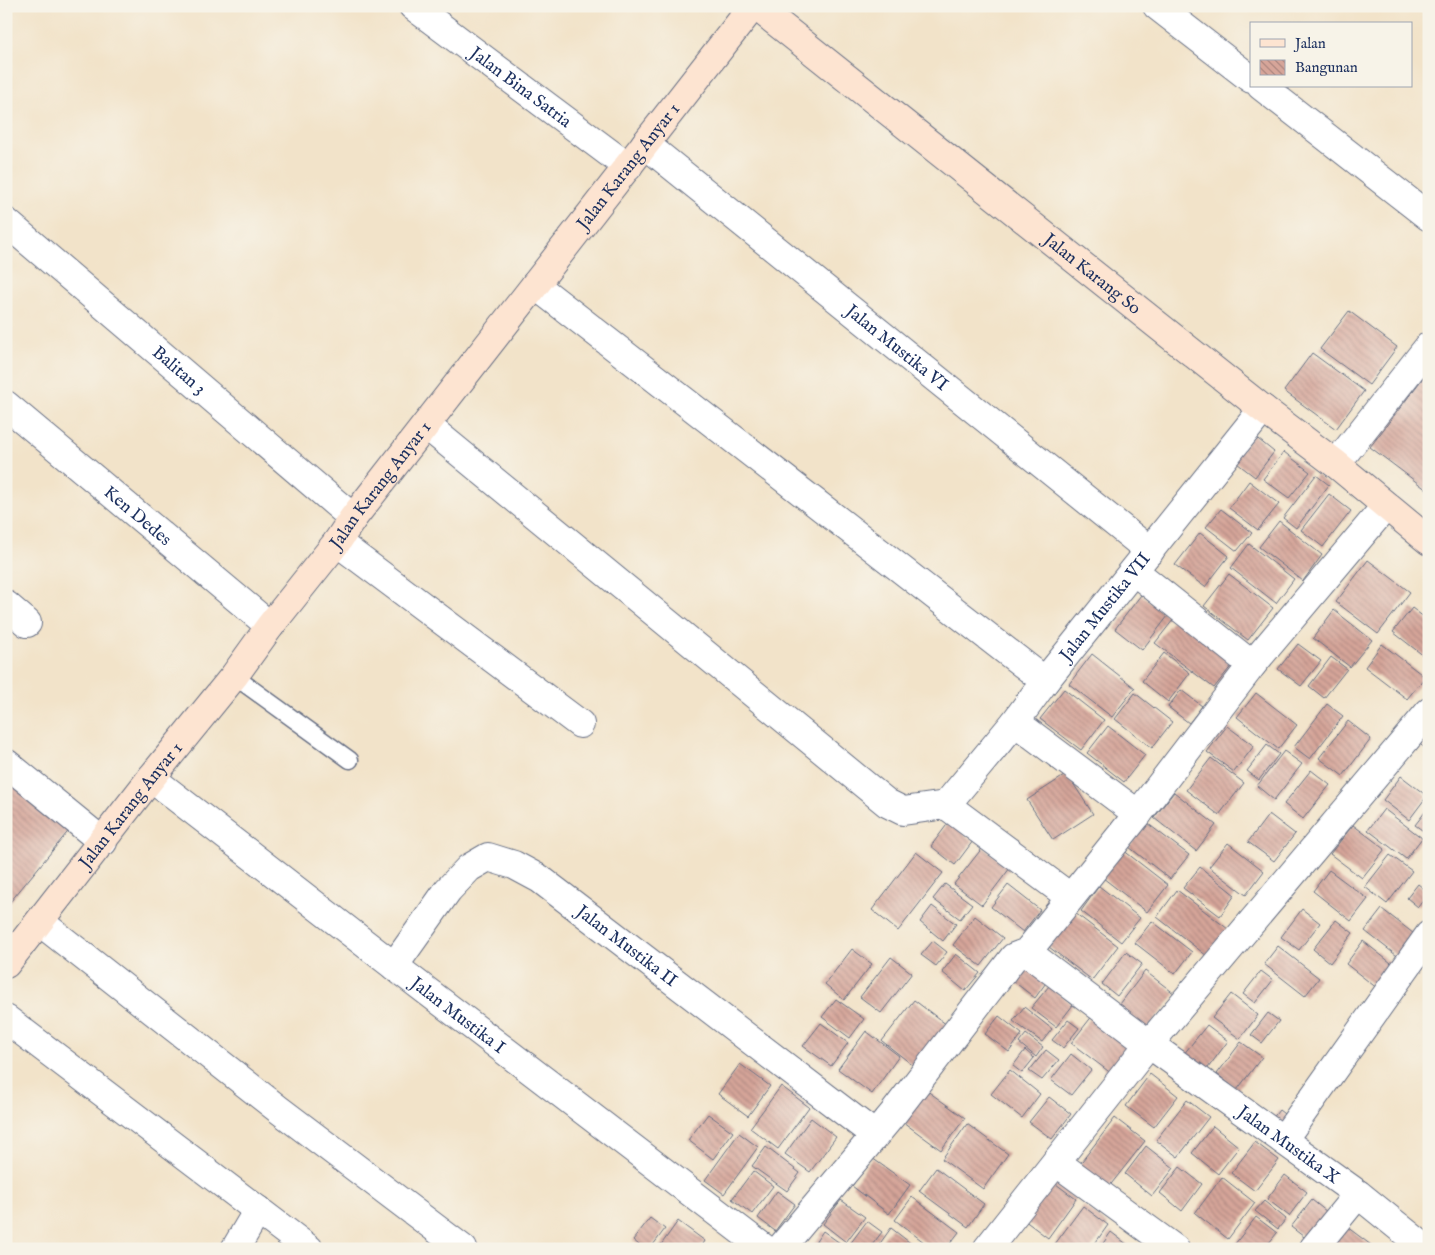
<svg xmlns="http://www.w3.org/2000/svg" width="1435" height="1255" font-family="'IM FELL English',serif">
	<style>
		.building { fill: url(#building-back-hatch) }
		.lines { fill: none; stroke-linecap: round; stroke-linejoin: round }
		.lane-casing { stroke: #666e83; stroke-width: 19 }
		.street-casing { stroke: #666e83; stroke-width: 30 }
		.secondary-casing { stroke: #666e83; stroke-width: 30 }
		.lane { stroke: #fff; stroke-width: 16 }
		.street { stroke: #fff; stroke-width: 28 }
		.secondary { stroke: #fde4d1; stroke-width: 28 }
		.labels { text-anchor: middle; stroke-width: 5; stroke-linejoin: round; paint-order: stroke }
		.street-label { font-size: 18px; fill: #1b2f5e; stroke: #f7f3e8 }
	</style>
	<defs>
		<pattern id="building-back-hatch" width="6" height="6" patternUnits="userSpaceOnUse" patternTransform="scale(1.25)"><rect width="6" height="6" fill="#d6a599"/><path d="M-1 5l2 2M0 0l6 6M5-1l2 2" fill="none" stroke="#ad8780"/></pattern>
	</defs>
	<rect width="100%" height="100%" fill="#f7f3e8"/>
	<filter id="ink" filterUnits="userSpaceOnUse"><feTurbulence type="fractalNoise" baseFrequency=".02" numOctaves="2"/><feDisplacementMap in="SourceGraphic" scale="10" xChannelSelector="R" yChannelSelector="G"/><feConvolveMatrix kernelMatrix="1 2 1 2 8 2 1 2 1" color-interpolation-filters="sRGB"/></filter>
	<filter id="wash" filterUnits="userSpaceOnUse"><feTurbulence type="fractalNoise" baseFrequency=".0096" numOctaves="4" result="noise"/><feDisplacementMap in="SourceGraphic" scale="20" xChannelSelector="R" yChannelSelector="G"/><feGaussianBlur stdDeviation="1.12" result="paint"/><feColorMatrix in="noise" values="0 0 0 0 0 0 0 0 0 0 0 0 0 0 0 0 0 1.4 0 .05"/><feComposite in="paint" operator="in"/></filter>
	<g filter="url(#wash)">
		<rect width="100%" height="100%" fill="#f2e3c9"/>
		<g id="blocks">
			<g class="building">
				<path d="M1349,311L1397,347L1369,385L1320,349Z"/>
				<path d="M1312,353L1364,391L1336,429L1284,391Z"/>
				<path d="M1426,374L1429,376V487L1427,490L1370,447Z"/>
				<path d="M1253,435L1274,452L1255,477L1233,460Z"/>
				<path d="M1284,452L1310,472L1289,498L1263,479Z"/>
				<path d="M1316,475L1329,485L1296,528L1283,518Z"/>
				<path d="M1249,481L1279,504L1258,530L1229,508Z"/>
				<path d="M1329,494L1351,511L1323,547L1301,530Z"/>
				<path d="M1221,509L1252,533L1237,551L1206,527Z"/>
				<path d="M1279,521L1322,555L1303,581L1259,547Z"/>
				<path d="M1200,533L1229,556L1205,587L1175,565Z"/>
				<path d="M1249,544L1294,579L1276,603L1231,568Z"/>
				<path d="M1368,560L1410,592L1378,634L1336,602Z"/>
				<path d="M1229,574L1273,608L1248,640L1204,606Z"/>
				<path d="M1141,595L1168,616L1142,650L1115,629Z"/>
				<path d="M1412,608L1429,621V660L1393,632Z"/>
				<path d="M1334,610L1372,640L1350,667L1313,638Z"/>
				<path d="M1177,615L1236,660L1214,688L1155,643Z"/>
				<path d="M1298,644L1321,661L1301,686L1278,669Z"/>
				<path d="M1382,644L1425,677L1407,699L1365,667Z"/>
				<path d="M1164,653L1190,673L1168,702L1142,681Z"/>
				<path d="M1092,654L1135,688L1112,717L1069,684Z"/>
				<path d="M1331,657L1347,669L1324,698L1309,686Z"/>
				<path d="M1064,689L1104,720L1081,750L1040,719Z"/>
				<path d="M1181,690L1202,706L1189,723L1168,707Z"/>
				<path d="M1135,693L1172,722L1152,748L1115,719Z"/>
				<path d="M1256,693L1297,725L1278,749L1237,717Z"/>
				<path d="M1327,704L1343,716L1310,759L1294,747Z"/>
				<path d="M1348,721L1371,739L1343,776L1319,758Z"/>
				<path d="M1108,726L1145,755L1124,782L1087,753Z"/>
				<path d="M1227,726L1254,746L1234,772L1207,752Z"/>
				<path d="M1429,728V751L1417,742Z"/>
				<path d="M1267,745L1279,754L1259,780L1247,771Z"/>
				<path d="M1284,751L1302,764L1274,800L1257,786Z"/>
				<path d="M1211,758L1244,783L1219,815L1186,790Z"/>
				<path d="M1311,770L1330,785L1303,819L1284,804Z"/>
				<path d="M1067,774L1093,814L1053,840L1027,800Z"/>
				<path d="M6,775L71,828L6,907Z"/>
				<path d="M1401,776L1427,796L1409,820L1383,800Z"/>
				<path d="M1174,792L1216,825L1196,851L1154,818Z"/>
				<path d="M1429,807V835L1415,825Z"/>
				<path d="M1384,809L1422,838L1406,859L1368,830Z"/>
				<path d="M1269,814L1295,834L1274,861L1248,842Z"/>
				<path d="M949,822L973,841L955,865L931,846Z"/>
				<path d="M1147,823L1189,855L1170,879L1129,847Z"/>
				<path d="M1353,825L1385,849L1362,878L1330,854Z"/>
				<path d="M1228,843L1264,871L1246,895L1209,867Z"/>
				<path d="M983,847L1010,868L982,905L954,884Z"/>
				<path d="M1123,850L1168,885L1147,912L1103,878Z"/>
				<path d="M916,852L943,873L898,931L872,910Z"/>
				<path d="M1390,855L1412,871L1387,904L1365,887Z"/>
				<path d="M1200,867L1235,895L1220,916L1183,888Z"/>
				<path d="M1329,870L1368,899L1351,921L1313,891Z"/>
				<path d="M945,884L972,904L960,919L933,899Z"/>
				<path d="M1418,884L1429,893L1418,907L1407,898Z"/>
				<path d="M1008,885L1040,910L1023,932L991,907Z"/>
				<path d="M1099,886L1140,918L1121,942L1081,911Z"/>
				<path d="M1177,890L1228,929L1207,956L1157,917Z"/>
				<path d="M932,906L956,924L943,941L920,922Z"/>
				<path d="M1302,909L1320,923L1299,950L1281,937Z"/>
				<path d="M1382,909L1418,937L1401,959L1365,931Z"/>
				<path d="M1075,913L1118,946L1092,980L1049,947Z"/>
				<path d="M975,916L1003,938L981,966L953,945Z"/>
				<path d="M1336,920L1353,933L1330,963L1313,949Z"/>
				<path d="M1152,921L1192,952L1175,974L1135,943Z"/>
				<path d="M933,941L947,952L936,966L921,955Z"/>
				<path d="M1363,941L1400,970L1382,992L1346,964Z"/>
				<path d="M1278,946L1319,978L1305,996L1264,964Z"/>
				<path d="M852,949L872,964L844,1000L825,984Z"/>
				<path d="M1126,952L1142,964L1117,996L1102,984Z"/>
				<path d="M956,954L980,973L965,991L942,972Z"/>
				<path d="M891,957L912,973L881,1013L860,997Z"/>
				<path d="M1027,963L1048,980L1035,998L1013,981Z"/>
				<path d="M1145,971L1175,994L1146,1031L1117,1008Z"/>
				<path d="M1261,971L1273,980L1255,1003L1243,994Z"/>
				<path d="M1049,986L1073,1005L1056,1027L1031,1008Z"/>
				<path d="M1231,994L1258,1015L1240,1039L1212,1018Z"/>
				<path d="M836,999L864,1019L850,1038L822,1017Z"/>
				<path d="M914,1000L947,1025L915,1067L882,1041Z"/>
				<path d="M1024,1007L1052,1029L1042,1042L1013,1021Z"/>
				<path d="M1268,1013L1279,1021L1262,1043L1251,1035Z"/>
				<path d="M1093,1015L1133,1047L1112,1074L1071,1043Z"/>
				<path d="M999,1016L1022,1034L1009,1052L985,1034Z"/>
				<path d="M1068,1020L1079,1028L1063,1048L1052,1040Z"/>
				<path d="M821,1023L848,1043L831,1066L803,1046Z"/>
				<path d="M1207,1025L1228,1041L1205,1072L1183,1055Z"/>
				<path d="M866,1031L899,1056L872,1094L838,1069Z"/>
				<path d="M1026,1034L1043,1047L1036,1057L1019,1043Z"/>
				<path d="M1241,1042L1262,1057L1237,1090L1217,1074Z"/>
				<path d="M1025,1050L1034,1058L1022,1073L1013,1066Z"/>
				<path d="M1046,1050L1059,1060L1042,1080L1029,1071Z"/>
				<path d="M1071,1054L1091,1070L1071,1095L1051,1080Z"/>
				<path d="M740,1064L770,1086L748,1116L718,1094Z"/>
				<path d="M1010,1070L1040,1094L1022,1118L991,1094Z"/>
				<path d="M1150,1074L1178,1096L1154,1127L1126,1106Z"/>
				<path d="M781,1086L809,1107L778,1149L750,1128Z"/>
				<path d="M926,1090L965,1118L941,1150L903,1122Z"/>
				<path d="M1049,1097L1071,1114L1052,1139L1029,1122Z"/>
				<path d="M1187,1100L1209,1117L1178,1157L1156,1140Z"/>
				<path d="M1279,1110L1293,1121L1269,1123Z"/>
				<path d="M708,1114L733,1132L713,1159L688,1140Z"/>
				<path d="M811,1118L836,1137L810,1172L785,1154Z"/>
				<path d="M1115,1118L1145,1141L1108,1188L1079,1165Z"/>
				<path d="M967,1124L1008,1154L983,1189L942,1159Z"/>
				<path d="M1213,1126L1239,1147L1218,1174L1192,1153Z"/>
				<path d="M739,1133L758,1147L724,1194L705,1180Z"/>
				<path d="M1255,1142L1279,1160L1255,1191L1231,1173Z"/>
				<path d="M1146,1146L1174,1168L1152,1196L1125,1174Z"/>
				<path d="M766,1147L800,1173L787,1191L752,1166Z"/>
				<path d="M872,1158L910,1185L889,1214L852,1186Z"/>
				<path d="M1180,1167L1202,1184L1182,1211L1160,1193Z"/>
				<path d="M936,1168L984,1204L968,1227L919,1191Z"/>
				<path d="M753,1171L773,1186L752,1214L732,1199Z"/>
				<path d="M1285,1175L1307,1192L1289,1216L1267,1199Z"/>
				<path d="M1222,1177L1255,1203L1228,1239L1195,1213Z"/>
				<path d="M1048,1178L1076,1199L1048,1238L1020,1217Z"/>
				<path d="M777,1191L795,1204L775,1231L758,1218Z"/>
				<path d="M912,1197L959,1232L946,1249H933L895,1220Z"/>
				<path d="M841,1200L865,1217L846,1242L823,1224Z"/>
				<path d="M1312,1200L1332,1216L1312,1243L1291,1227Z"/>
				<path d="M1264,1201L1286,1219L1278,1229L1255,1211Z"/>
				<path d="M1083,1206L1108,1225L1091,1249H1061L1055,1244Z"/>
				<path d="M1256,1217L1277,1233L1264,1249H1231Z"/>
				<path d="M650,1218L665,1229L650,1249H644L633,1240Z"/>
				<path d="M678,1221L705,1241L700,1249H658Z"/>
				<path d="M867,1221L882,1232L869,1249H857L850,1244Z"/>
				<path d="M1343,1224L1371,1245L1368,1249H1324Z"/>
				<path d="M891,1228L918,1249H876Z"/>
				<path d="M823,1231L844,1246L842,1249H811Z"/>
				<path d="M1111,1232L1133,1249H1099Z"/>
			</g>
		</g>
	</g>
	<g filter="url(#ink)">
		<use href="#blocks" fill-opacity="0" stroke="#666e83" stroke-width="1"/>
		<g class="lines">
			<defs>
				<path id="lane" d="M234,676L350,760"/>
				<g id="street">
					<path id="s1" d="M413,6L628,167"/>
					<path d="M1157,6L1251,79"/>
					<path d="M1261,86L1429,217"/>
					<path id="s2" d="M645,144L1150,551"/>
					<path id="s3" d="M6,222L353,518"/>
					<path d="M535,285L1045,681"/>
					<path id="s4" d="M6,405L270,626"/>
					<path d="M426,425L887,803L903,811L946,805L1070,897"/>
					<path d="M1336,464L1429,346"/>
					<path d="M337,542L580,724"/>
					<path d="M1134,571L1252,665L1385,507"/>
					<path d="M6,605L27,623"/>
					<path d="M1015,722L1138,814"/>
					<path d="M6,763L103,842"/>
					<path id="s5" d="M151,778L394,966L765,1249"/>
					<path id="s6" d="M946,805L1015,722L1045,681L1263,409"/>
					<path d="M40,922L278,1109L463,1249"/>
					<path id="s7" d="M1027,952L1149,1044L1358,1194L1426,1249"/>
					<path id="s8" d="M394,966L448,890L469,868L488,857L514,865L540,879L875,1135"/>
					<path d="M6,1019L309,1249"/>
					<path d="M1283,1140L1429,935"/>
					<path d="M1056,1162L1175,1249"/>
					<path d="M235,1249L258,1210"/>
					<path d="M780,1249L893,1114L1014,957L1027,952L1138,814L1252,665"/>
					<path d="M987,1249L1149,1044L1429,712"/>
					<path d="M1313,1249L1358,1194"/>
				</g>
				<g id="secondary">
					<path id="s9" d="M756,6L1263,409L1336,464L1429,541"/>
					<path id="s10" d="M6,964L151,778L234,676L270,626L337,542L353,518L753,6"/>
				</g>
			</defs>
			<use href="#lane" class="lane-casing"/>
			<use href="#street" class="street-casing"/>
			<use href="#secondary" class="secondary-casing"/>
			<use href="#lane" class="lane"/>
			<use href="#street" class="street"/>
			<use href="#secondary" class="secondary"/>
		</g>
	</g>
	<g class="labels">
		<g class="street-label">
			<text dy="6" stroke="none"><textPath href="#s1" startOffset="135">Jalan Bina Satria</textPath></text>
			<text dy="6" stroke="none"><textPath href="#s10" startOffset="1012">Jalan Karang Anyar 1</textPath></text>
			<text dy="6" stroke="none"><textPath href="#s9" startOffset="430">Jalan Karang So</textPath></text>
			<text dy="6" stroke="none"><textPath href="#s2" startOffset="324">Jalan Mustika VI</textPath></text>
			<text dy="6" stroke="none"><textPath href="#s3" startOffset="228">Balitan 3</textPath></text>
			<text dy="6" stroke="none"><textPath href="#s10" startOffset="608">Jalan Karang Anyar 1</textPath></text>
			<text dy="6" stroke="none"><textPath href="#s4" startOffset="172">Ken Dedes</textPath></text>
			<text dy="6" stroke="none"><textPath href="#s6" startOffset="254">Jalan Mustika VII</textPath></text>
			<text dy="6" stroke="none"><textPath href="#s10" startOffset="202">Jalan Karang Anyar 1</textPath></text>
			<text dy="6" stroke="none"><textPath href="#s8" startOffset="312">Jalan Mustika II</textPath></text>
			<text dy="6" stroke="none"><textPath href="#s5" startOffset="388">Jalan Mustika I</textPath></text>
			<text dy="6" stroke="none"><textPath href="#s7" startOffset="325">Jalan Mustika X</textPath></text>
		</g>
	</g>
	<rect width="1435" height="1255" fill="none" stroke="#f7f3e8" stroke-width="25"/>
	<rect x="1250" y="22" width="162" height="65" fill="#f7f3e8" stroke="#9fa5b1"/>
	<rect x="1260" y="39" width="25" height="8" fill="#fde4d1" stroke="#9fa5b1"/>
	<text x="1295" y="48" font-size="15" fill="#1b2f5e">Jalan</text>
	<rect x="1260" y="60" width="25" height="15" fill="url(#building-back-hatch)" stroke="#9fa5b1"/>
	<text x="1295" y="72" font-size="15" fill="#1b2f5e">Bangunan</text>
</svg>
